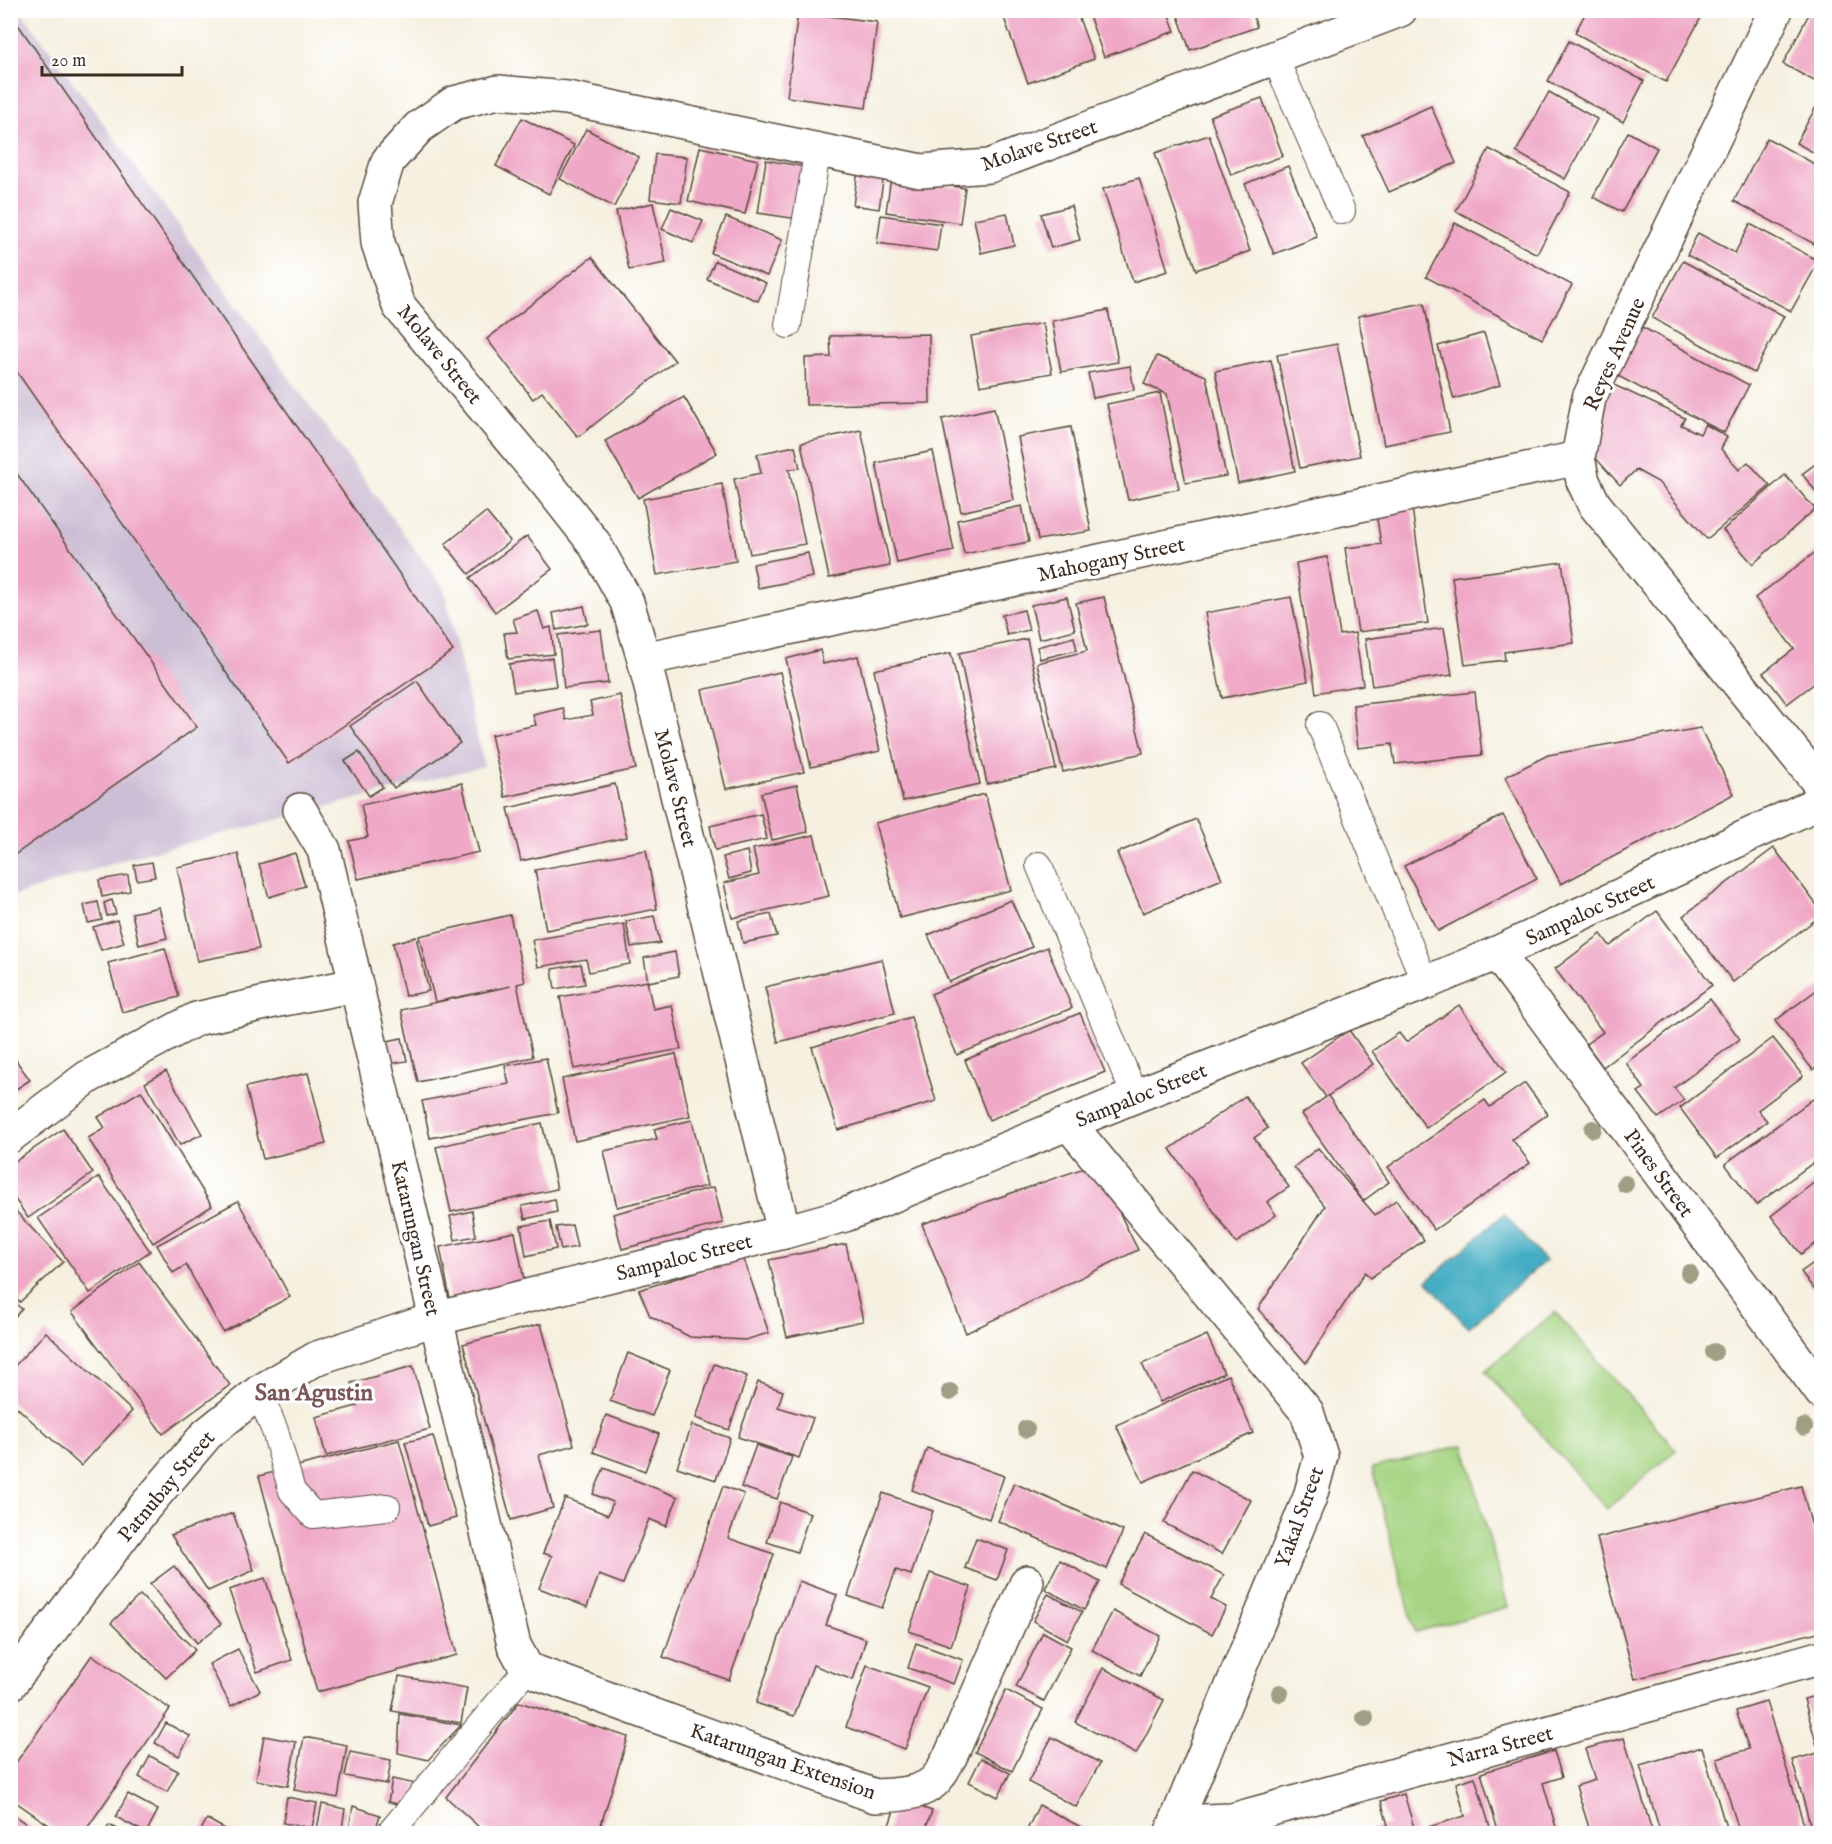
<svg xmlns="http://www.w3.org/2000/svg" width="1832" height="1844" font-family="'IM FELL English',serif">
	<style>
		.industrial { fill: #ccbed4 }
		.green { fill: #a6d482; stroke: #707f50; stroke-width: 1.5 }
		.water { fill: #44adc3; stroke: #406c70; stroke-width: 1.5 }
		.building { fill: #efa8c6 }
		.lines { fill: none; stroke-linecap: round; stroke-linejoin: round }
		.service-casing { stroke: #57483b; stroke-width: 28 }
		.minor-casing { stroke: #57483b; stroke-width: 36 }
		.service { stroke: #fff; stroke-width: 26 }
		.minor { stroke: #fff; stroke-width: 33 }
		.tree { fill: #a09f85 }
		.labels { text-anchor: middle; stroke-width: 6; stroke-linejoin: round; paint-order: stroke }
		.street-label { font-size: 21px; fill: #3b2a1e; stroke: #fff }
		.quarter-label { font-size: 24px; font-weight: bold; fill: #7a5659; stroke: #fff }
	</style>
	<rect width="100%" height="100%" fill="#fff"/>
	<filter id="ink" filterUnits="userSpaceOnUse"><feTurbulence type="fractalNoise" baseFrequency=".0167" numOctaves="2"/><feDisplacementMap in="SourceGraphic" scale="12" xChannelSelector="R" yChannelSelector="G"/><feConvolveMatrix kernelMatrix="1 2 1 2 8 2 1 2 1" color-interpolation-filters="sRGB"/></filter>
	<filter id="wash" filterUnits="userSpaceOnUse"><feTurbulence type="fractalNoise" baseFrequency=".008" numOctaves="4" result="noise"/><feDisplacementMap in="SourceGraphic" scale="24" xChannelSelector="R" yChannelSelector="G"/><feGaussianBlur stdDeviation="1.35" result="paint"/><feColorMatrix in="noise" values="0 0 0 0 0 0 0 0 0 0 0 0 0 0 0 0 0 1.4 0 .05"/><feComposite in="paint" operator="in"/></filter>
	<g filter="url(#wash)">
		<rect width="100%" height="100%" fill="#f5f0df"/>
		<path class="industrial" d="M10,11H21L444,589L484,766L126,859L11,897Z"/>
		<g class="green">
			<path d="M1555,1312L1676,1450L1607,1509L1485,1371Z"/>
			<path d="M1464,1445L1508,1607L1415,1632L1372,1468Z"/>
		</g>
		<path class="water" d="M1504,1214L1545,1261L1468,1328L1427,1281Z"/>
		<g id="blocks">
			<g class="building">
				<path d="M1001,10H1076L1094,59L1028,83Z"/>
				<path d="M1087,10H1167L1175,31L1104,57Z"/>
				<path d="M1176,10H1251L1257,27L1190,50Z"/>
				<path d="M1587,10H1705L1666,82L1575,33Z"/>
				<path d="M1811,10L1822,12V73L1816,82L1783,64Z"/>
				<path d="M798,12L877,22L866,108L787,97Z"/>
				<path d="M10,13L453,651L289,763L10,362Z"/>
				<path d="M1569,41L1644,81L1623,122L1548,81Z"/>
				<path d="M1549,92L1597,119L1565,179L1516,152Z"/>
				<path d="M1822,96V157L1796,143Z"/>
				<path d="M1262,98L1283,156L1231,175L1210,116Z"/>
				<path d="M1431,106L1456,163L1389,192L1363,136Z"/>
				<path d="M522,118L574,145L549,194L496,166Z"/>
				<path d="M586,129L639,157L614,207L560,179Z"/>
				<path d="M1628,132L1657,148L1622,212L1593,197Z"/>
				<path d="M1209,135L1250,251L1196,270L1155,153Z"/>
				<path d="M1767,138L1822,168V248L1734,201Z"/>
				<path d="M700,147L758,160L745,214L688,201Z"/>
				<path d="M1489,149L1570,192L1537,254L1456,211Z"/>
				<path d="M655,154L687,157L681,203L650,199Z"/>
				<path d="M766,160L806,167L798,219L758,213Z"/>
				<path d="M1288,166L1317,237L1274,254L1245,184Z"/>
				<path d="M858,171L884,174L879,209L853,205Z"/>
				<path d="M891,177L965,188L960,223L886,212Z"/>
				<path d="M1139,178L1168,271L1133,282L1103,189Z"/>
				<path d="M653,203L666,263L629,270L616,211Z"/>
				<path d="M1071,206L1080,240L1051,248L1041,214Z"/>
				<path d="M671,208L703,221L693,243L662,229Z"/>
				<path d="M1007,213L1014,245L981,253L974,219Z"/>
				<path d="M881,215L941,224L937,251L877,243Z"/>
				<path d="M726,217L782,240L767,276L711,253Z"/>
				<path d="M1455,223L1572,285L1542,339L1426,277Z"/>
				<path d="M1750,224L1819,261L1791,311L1687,255L1698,233L1735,253Z"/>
				<path d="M592,257L675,361L578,437L542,392L533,399L487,339Z"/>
				<path d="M715,261L766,283L758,301L707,279Z"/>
				<path d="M1683,261L1784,316L1754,373L1652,318Z"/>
				<path d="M1424,303L1450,432L1384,445L1358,316Z"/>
				<path d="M1108,310L1118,362L1061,372L1052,321Z"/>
				<path d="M1633,322L1749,385L1724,433L1607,370Z"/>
				<path d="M1043,323L1052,373L980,386L971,336Z"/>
				<path d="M1484,333L1500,385L1454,399L1438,346Z"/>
				<path d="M929,334L930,403L806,405L805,358L831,357L830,336Z"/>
				<path d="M1337,344L1360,456L1300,468L1277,355Z"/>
				<path d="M1157,356L1206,376L1226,476L1186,483L1167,394L1144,384Z"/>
				<path d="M1271,360L1295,471L1238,483L1215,371Z"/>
				<path d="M1130,366L1134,390L1093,398L1088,373Z"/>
				<path d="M1614,385L1685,418L1681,425L1700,434L1705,424L1727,437L1721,449L1739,470L1748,462L1770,486L1707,539L1658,482L1636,470L1620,485L1582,443Z"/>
				<path d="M1160,393L1179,489L1128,500L1107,404Z"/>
				<path d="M684,397L717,453L638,498L605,441Z"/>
				<path d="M994,408L1014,500L961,512L942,419Z"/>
				<path d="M1071,427L1091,531L1038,540L1018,437Z"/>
				<path d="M861,430L890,566L829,578L801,443Z"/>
				<path d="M795,446L800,468L789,469L805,544L750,554L734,479L761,473L757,454Z"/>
				<path d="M933,451L954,551L897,563L876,463Z"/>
				<path d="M1822,459V499L1802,474Z"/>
				<path d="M10,464L197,727L10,858Z"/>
				<path d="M1785,475L1815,509L1753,564L1723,530Z"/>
				<path d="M722,484L736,561L657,575L643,499Z"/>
				<path d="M1022,506L1029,542L964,554L957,520Z"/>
				<path d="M1412,508L1428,623L1358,632L1345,548L1381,544L1376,513Z"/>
				<path d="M486,512L510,541L469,574L445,544Z"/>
				<path d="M527,536L552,569L495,612L470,578Z"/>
				<path d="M1822,547V684L1819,680L1787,704L1763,673L1794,649L1755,598Z"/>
				<path d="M808,553L813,577L758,588L753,564Z"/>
				<path d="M1327,557L1340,635L1355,633L1363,685L1316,693L1296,563Z"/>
				<path d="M1562,562L1574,643L1504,652L1505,660L1465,665L1452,577Z"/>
				<path d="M1067,597L1075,630L1039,639L1031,605Z"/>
				<path d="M1104,597L1143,753L1063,772L1037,663L1087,651L1076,603Z"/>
				<path d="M1291,597L1308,681L1222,698L1205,613Z"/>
				<path d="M584,606L588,624L556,630L553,613Z"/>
				<path d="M1024,610L1029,630L1007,635L1002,615Z"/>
				<path d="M538,611L544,629L551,627L554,654L508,659L504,633L517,632L513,619Z"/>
				<path d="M1444,628L1452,675L1372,686L1365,639Z"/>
				<path d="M601,630L608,683L564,688L558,635Z"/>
				<path d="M1074,637L1077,650L1040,659L1037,647Z"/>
				<path d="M1027,639L1056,769L987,784L959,653Z"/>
				<path d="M820,650L823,664L858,656L880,751L811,767L786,659Z"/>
				<path d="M951,653L980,784L903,801L874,670Z"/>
				<path d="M552,658L556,686L514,692L509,664Z"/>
				<path d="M780,672L804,772L726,789L702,690Z"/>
				<path d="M417,681L460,743L394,788L350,726Z"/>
				<path d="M1475,692L1482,755L1395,764L1392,744L1358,748L1353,705Z"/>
				<path d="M620,695L636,769L505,797L491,735L536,725L533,715L563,708L566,720L593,715L590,702Z"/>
				<path d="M1700,728L1734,794L1561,884L1505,777L1548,755Z"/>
				<path d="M359,752L383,787L369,796L345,761Z"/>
				<path d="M462,783L479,852L358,879L349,841L368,837L361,805Z"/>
				<path d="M615,784L627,837L521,861L508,808Z"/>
				<path d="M797,785L808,832L772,840L761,793Z"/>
				<path d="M985,794L1011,890L900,918L875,823Z"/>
				<path d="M761,814L767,839L715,850L710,826Z"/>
				<path d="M1503,815L1537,879L1438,931L1404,866Z"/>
				<path d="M1196,819L1222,879L1143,913L1117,853Z"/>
				<path d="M814,835L829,896L732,918L724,883L759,875L753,849Z"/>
				<path d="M1774,848L1822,912V915L1733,982L1683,916Z"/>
				<path d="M646,850L657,909L546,930L535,870Z"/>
				<path d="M747,851L751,873L729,879L723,857Z"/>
				<path d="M295,853L305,886L269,897L259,864Z"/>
				<path d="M238,854L259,949L197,961L177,867Z"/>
				<path d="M152,862L155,877L137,880L134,865Z"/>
				<path d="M128,875L130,891L102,897L99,880Z"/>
				<path d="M112,900L116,914L107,916L104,903Z"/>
				<path d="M1011,900L1032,947L949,982L928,935Z"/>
				<path d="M98,902L102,920L88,923L84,905Z"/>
				<path d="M159,907L167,938L139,945L132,913Z"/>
				<path d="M1657,911L1712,985L1603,1067L1586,1044L1603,1032L1555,969L1601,934L1610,946Z"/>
				<path d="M771,914L777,936L743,943L738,921Z"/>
				<path d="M510,915L525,982L517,984L533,1057L418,1082L401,1010L511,986L435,1002L419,936Z"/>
				<path d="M654,916L660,943L631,947L626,921Z"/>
				<path d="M117,920L124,943L101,950L93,927Z"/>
				<path d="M624,924L630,964L589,972L586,959L538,967L532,940Z"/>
				<path d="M416,937L429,991L405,996L393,943Z"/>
				<path d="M1047,947L1072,1008L957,1055L931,994Z"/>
				<path d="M165,948L179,997L122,1012L108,963Z"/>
				<path d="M675,952L679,976L648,982L644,958Z"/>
				<path d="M882,959L895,1013L778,1042L765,987Z"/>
				<path d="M581,964L585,984L555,989L552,969Z"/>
				<path d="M647,981L653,1009L672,1005L681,1049L574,1069L560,997Z"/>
				<path d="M1822,986V1063L1813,1070L1775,1021Z"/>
				<path d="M1710,999L1740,1039L1674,1088L1684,1100L1658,1118L1638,1092L1644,1088L1626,1063Z"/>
				<path d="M1459,1005L1506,1072L1426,1128L1372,1051L1399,1033L1406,1042Z"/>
				<path d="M1080,1013L1105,1072L989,1120L965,1060Z"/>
				<path d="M911,1017L936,1101L838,1130L812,1047Z"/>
				<path d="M1349,1030L1373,1064L1328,1096L1389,1182L1363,1201L1302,1114L1326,1097L1301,1063Z"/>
				<path d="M402,1038L407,1061L388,1064L382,1042Z"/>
				<path d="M1773,1038L1803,1076L1758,1110L1767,1121L1717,1158L1680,1108Z"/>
				<path d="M10,1052L30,1080L10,1093Z"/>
				<path d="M676,1054L690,1116L575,1141L562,1079Z"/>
				<path d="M546,1058L558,1113L430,1138L422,1101L509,1084L505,1066Z"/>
				<path d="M166,1071L202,1134L180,1145L145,1083Z"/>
				<path d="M308,1073L326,1144L263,1159L246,1087Z"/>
				<path d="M1525,1083L1548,1114L1512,1139L1530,1163L1434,1230L1388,1167L1485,1100L1490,1107Z"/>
				<path d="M141,1091L212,1206L153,1243L88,1138L105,1128L98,1117Z"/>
				<path d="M1245,1096L1268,1128L1254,1138L1289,1187L1267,1202L1276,1215L1236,1243L1170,1149Z"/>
				<path d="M1813,1099L1822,1110V1156L1756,1205L1725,1164Z"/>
				<path d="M692,1120L707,1186L617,1207L604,1151L657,1139L654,1129Z"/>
				<path d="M542,1123L557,1189L451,1212L436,1147Z"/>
				<path d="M63,1129L93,1173L28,1218L10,1192V1165Z"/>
				<path d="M1318,1148L1375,1215L1396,1200L1424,1240L1370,1278L1365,1272L1306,1363L1258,1309L1325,1206L1294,1167Z"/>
				<path d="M1084,1168L1131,1209L1120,1214L1138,1250L966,1333L922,1224Z"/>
				<path d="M99,1177L150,1251L90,1293L38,1218Z"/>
				<path d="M1820,1178L1822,1181V1239L1801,1254L1771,1216Z"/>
				<path d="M714,1187L723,1223L622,1249L613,1214Z"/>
				<path d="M555,1199L557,1212L525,1219L522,1206Z"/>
				<path d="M238,1201L290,1297L223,1332L186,1265L173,1273L157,1245Z"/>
				<path d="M10,1205L63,1262L20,1302L10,1291Z"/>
				<path d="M472,1211L476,1236L455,1240L450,1216Z"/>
				<path d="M550,1221L556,1249L526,1256L521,1226Z"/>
				<path d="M572,1225L577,1247L561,1250L556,1227Z"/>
				<path d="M515,1232L525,1285L450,1299L440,1247Z"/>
				<path d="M846,1244L863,1321L787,1337L769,1260Z"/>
				<path d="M743,1257L769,1333L745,1340L690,1337L650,1316L639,1290Z"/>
				<path d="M1822,1257V1300L1801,1272Z"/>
				<path d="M139,1262L230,1385L163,1434L72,1312Z"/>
				<path d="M10,1299L22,1309L10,1322Z"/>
				<path d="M541,1324L574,1445L539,1455L553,1508L511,1520L463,1344Z"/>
				<path d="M46,1332L132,1411L81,1466L10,1401V1371Z"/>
				<path d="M1207,1335L1224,1373L1160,1402L1142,1364Z"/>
				<path d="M628,1353L670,1370L652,1416L610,1401Z"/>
				<path d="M714,1364L747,1376L729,1430L696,1418Z"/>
				<path d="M413,1366L430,1429L326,1456L316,1417L357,1406L351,1383Z"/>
				<path d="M1228,1375L1253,1433L1143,1482L1116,1425Z"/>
				<path d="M758,1382L783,1391L778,1407L813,1418L799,1458L738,1437Z"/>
				<path d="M606,1415L659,1434L645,1471L593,1452Z"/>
				<path d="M692,1425L730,1438L716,1480L677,1467Z"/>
				<path d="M433,1436L456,1518L428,1526L405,1442Z"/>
				<path d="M399,1440L457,1655L317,1692L259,1476Z"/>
				<path d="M756,1445L792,1457L777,1499L741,1487Z"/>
				<path d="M927,1448L1004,1476L989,1519L912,1490Z"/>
				<path d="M604,1468L678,1497L666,1526L649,1519L623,1584L599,1575L587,1607L539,1588L552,1556L543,1553L565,1498L608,1515L613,1502L593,1494Z"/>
				<path d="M1192,1470L1251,1500L1222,1554L1164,1523Z"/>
				<path d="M1014,1483L1123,1531L1107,1569L998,1521Z"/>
				<path d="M723,1486L744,1494L728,1538L774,1554L729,1680L663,1657Z"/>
				<path d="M1801,1486L1822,1563V1631L1635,1679L1597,1538Z"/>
				<path d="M883,1493L933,1511L911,1575L896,1570L882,1608L848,1596Z"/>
				<path d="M780,1502L810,1513L797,1552L767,1542Z"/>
				<path d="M233,1513L254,1570L208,1591L171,1535Z"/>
				<path d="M1145,1534L1224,1575L1211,1599L1226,1607L1212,1634L1118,1584Z"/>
				<path d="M976,1538L1008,1550L997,1580L965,1568Z"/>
				<path d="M1060,1560L1100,1582L1084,1610L1045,1589Z"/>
				<path d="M174,1566L221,1624L197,1643L150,1584Z"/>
				<path d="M930,1573L971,1587L951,1646L909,1631Z"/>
				<path d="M265,1578L292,1660L257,1672L229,1590Z"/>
				<path d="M799,1581L837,1595L826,1625L866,1639L853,1680L813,1665L794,1716L756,1703Z"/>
				<path d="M1048,1594L1082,1612L1067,1640L1033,1621Z"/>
				<path d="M140,1595L195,1650L166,1678L111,1623Z"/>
				<path d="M1113,1611L1160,1636L1140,1676L1092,1650Z"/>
				<path d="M1043,1632L1071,1647L1044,1701L1016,1687Z"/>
				<path d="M916,1643L963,1660L954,1684L908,1668Z"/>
				<path d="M238,1649L260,1691L231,1706L209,1664Z"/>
				<path d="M92,1655L170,1709L83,1834H62L10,1798V1771Z"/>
				<path d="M867,1665L928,1687L905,1749L846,1727Z"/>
				<path d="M1103,1668L1164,1700L1136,1754L1075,1722Z"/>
				<path d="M399,1676L467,1688L461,1723L392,1711Z"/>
				<path d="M1006,1690L1043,1709L1012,1771L975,1752Z"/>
				<path d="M1822,1694V1745L1817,1746L1804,1699Z"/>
				<path d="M519,1702L628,1737L598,1834H500L479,1827L446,1797Z"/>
				<path d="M1766,1702L1804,1825L1777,1834H1740L1717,1758L1749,1749L1736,1711Z"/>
				<path d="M400,1714L461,1725L428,1760L398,1753Z"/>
				<path d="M166,1723L190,1736L179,1756L155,1743Z"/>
				<path d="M264,1736L296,1742L288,1786L256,1780Z"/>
				<path d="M304,1737L347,1745L338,1798L294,1790Z"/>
				<path d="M1052,1737L1100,1763L1076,1807L1028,1782Z"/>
				<path d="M1624,1738L1653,1834H1591L1576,1786L1595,1780L1585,1749Z"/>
				<path d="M1702,1747L1728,1834H1661L1640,1765Z"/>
				<path d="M1554,1751L1562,1777L1543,1783L1558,1834H1499L1481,1773Z"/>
				<path d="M350,1752L391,1760L387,1784L345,1776Z"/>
				<path d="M1822,1752V1828L1812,1831L1792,1760Z"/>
				<path d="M150,1756L178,1771L167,1792L139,1777Z"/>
				<path d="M981,1758L1010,1773L998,1797L969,1782Z"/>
				<path d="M1475,1777L1492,1834H1427L1425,1828L1465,1816L1456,1783Z"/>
				<path d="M392,1779L416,1784L412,1807L388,1802Z"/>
				<path d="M128,1794L158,1810L146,1833L116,1817Z"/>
				<path d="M1404,1794L1416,1834H1360L1388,1825L1381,1801Z"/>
				<path d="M287,1797L317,1803L312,1828L283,1823Z"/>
				<path d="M898,1799L932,1811L924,1834H886Z"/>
				<path d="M322,1804L345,1809L341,1834H316Z"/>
				<path d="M1039,1805L1094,1834H1025Z"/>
				<path d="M353,1806L380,1815L374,1834H348Z"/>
				<path d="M10,1813L42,1834H10Z"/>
				<path d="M207,1819L234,1834H199Z"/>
				<path d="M109,1825L126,1834H104Z"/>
			</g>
		</g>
	</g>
	<g filter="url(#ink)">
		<use href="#blocks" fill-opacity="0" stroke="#57483b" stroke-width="1.5"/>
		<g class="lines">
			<defs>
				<g id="service">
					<path d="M1275,58L1342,211"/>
					<path d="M788,325L818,148"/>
					<path d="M1320,725L1425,983"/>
					<path d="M1039,865L1135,1096"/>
					<path d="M259,1392L275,1431L292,1491L313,1515L387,1507"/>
					<path d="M389,1834L527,1669"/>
				</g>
				<g id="minor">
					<path d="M1776,10L1589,398L1578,458L1583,481L1594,504L1822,787"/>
					<path d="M644,659L1578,458"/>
					<path d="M300,810L324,850L514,1645L527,1669L875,1796C895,1795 925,1795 938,1777C943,1770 947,1762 951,1755L1027,1582"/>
					<path d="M1497,953L1822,1393"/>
					<path d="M1069,1124L1307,1412L1321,1456L1310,1497L1171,1834"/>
					<path d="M10,1136L88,1077L196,1019L279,1000L356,985"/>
					<path d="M784,1232L644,659L627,602L594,543L549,486L399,306L378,243L375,203L388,161L419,127L454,103L498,92L567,98L921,171L989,166L1400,10"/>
					<path d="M10,1684L143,1509L207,1434L259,1392L317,1358L435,1319L784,1232L845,1215L1135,1096L1425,983L1497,953L1822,801"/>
					<path d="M1176,1822L1232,1820L1822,1657"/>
				</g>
			</defs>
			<use href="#service" class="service-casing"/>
			<use href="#minor" class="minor-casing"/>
			<use href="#service" class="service"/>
			<use href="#minor" class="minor"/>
		</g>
		<g class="tree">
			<circle cx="1593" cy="1129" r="9"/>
			<circle cx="1625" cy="1184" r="9"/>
			<circle cx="1689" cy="1273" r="9"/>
			<circle cx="1714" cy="1352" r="9"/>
			<circle cx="950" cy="1392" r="9"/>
			<circle cx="1804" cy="1427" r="9"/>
			<circle cx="1026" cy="1429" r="9"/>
			<circle cx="1280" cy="1693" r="9"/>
			<circle cx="1365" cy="1718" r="9"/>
		</g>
	</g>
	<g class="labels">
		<g class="street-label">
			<text transform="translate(1039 145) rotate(-19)" y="7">Molave Street</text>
			<text transform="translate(440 354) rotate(51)" y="7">Molave Street</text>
			<text transform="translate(1614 354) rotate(-66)" y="7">Reyes Avenue</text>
			<text transform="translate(1111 559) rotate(-12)" y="7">Mahogany Street</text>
			<text transform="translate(676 788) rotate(76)" y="7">Molave Street</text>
			<text transform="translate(1590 910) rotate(-25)" y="7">Sampaloc Street</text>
			<text transform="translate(1141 1095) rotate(-22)" y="7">Sampaloc Street</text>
			<text transform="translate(1659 1173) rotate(54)" y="7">Pines Street</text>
			<text transform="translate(416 1238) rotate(77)" y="7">Katarungan Street</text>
			<text transform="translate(684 1257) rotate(-14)" y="7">Sampaloc Street</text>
			<text transform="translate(166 1486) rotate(-50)" y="7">Patnubay Street</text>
			<text transform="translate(1299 1517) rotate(-70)" y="7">Yakal Street</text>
			<text transform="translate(1500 1746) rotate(-15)" y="7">Narra Street</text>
			<text transform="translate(783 1761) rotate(19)" y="7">Katarungan Extension</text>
		</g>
		<g class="quarter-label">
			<text x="314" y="1400">San Agustin</text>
		</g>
	</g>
	<rect width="1832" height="1844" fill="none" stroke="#fff" stroke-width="36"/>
	<path d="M42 66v9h140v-9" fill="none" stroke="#3b2a1e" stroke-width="3"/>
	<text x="51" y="66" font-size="18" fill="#3b2a1e" stroke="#ffffff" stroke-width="4.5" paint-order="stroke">20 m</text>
</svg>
